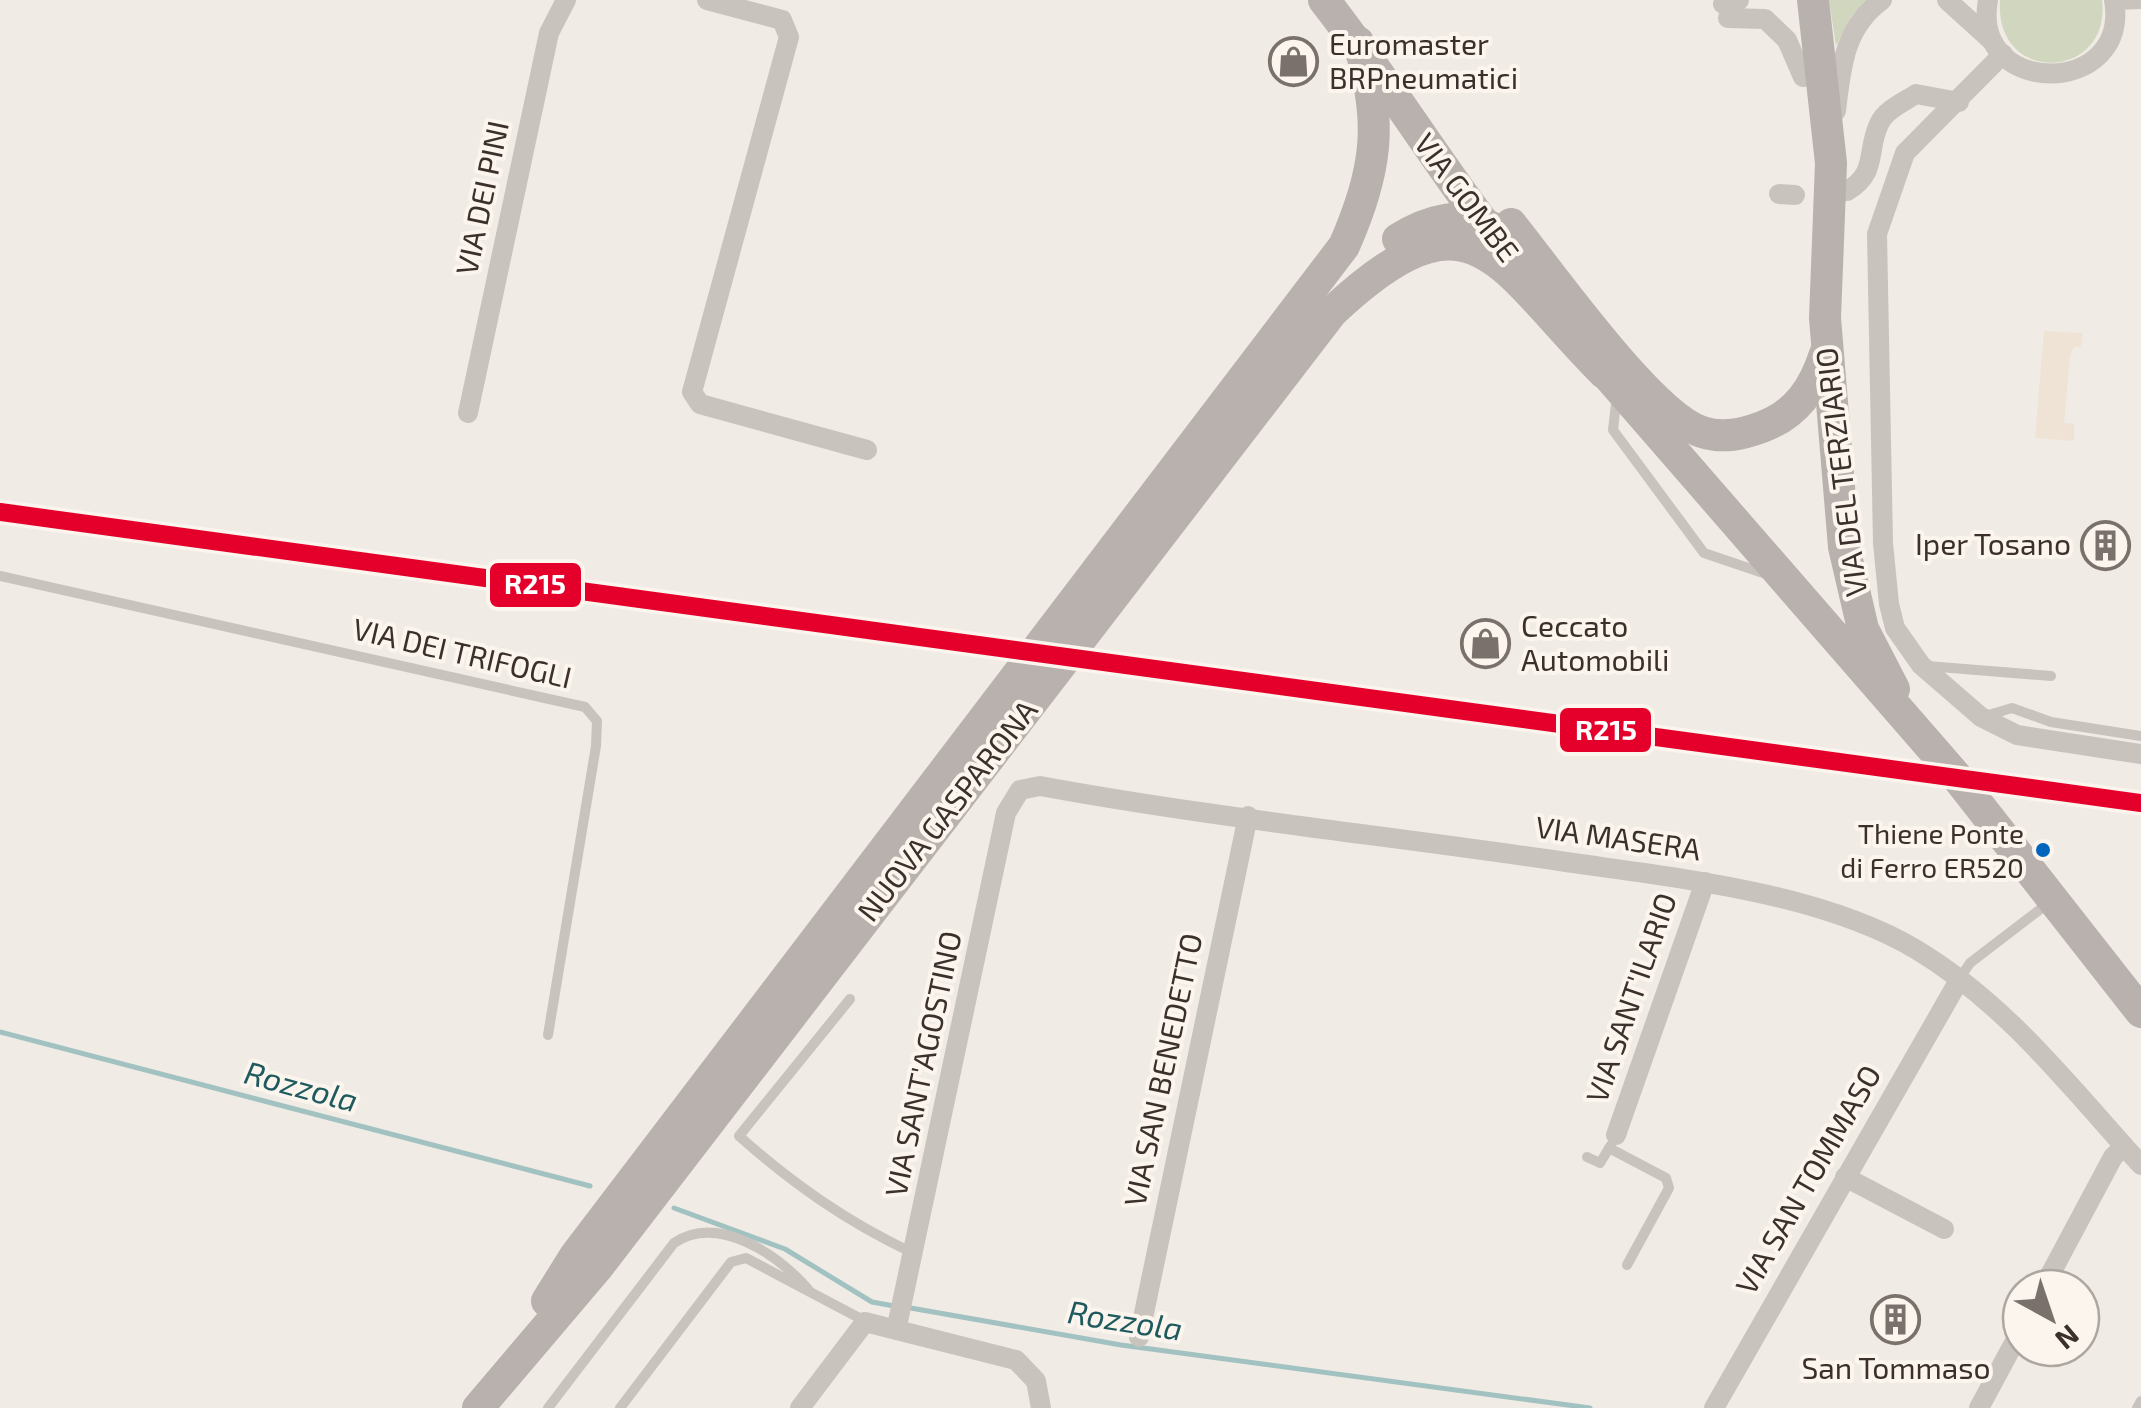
<svg xmlns="http://www.w3.org/2000/svg" width="2141" height="1408" font-family="'Exo 2',sans-serif">
	<style>
		.green { fill: #d1d6bf }
		.plaza { fill: #eee3d5 }
		.lines { fill: none; stroke-linecap: round; stroke-linejoin: round }
		.stream { stroke: #a1c2c1; stroke-width: 5 }
		.service { stroke: #c9c3be; stroke-width: 10 }
		.minor { stroke: #c9c3be; stroke-width: 20 }
		.primary { stroke: #b8b1ad; stroke-width: 32 }
		.rail-1-casing { stroke: #fbf5ee; stroke-width: 25 }
		.rail-1 { stroke: #e4002b; stroke-width: 18 }
		.bus-dot { fill: #0065bd; stroke: #fbf5ee; stroke-width: 4 }
		.labels { text-anchor: middle; stroke-width: 8; stroke-linejoin: round; paint-order: stroke }
		.bus-label { font-size: 28px; fill: #3b302b; stroke: #fbf5ee; text-anchor: end }
		.poi-label { font-size: 30px; fill: #3b302b; stroke: #fbf5ee; text-anchor: start }
		.street-label { font-size: 30px; fill: #3b302b; stroke: #fbf5ee }
		.water-label { font-size: 32px; font-style: italic; fill: #1f5a5e; stroke: #fbf5ee }
		.line-badge { stroke: #fbf5ee; stroke-width: 4 }
		.badge-label { font-size: 28px; text-anchor: middle; font-weight: bold; fill: #fff }
	</style>
	<rect width="100%" height="100%" fill="#f0ebe5"/>
	<g class="green">
		<path d="M1829,0H1866L1851,17L1836,46Z"/>
		<path d="M2000,0H2102C2112,80 1994,87 2000,0Z"/>
	</g>
	<path class="plaza" d="M2044,331L2083,333L2081,346L2074,347L2070,355L2064,423L2074,424V441L2035,438Z"/>
	<g class="lines">
		<g class="stream">
			<path d="M0,1032L590,1186"/>
			<path d="M674,1208L785,1249L872,1302L894,1306"/>
			<path d="M905,1307L1121,1345L1590,1408"/>
		</g>
		<g class="service">
			<path d="M2115,5L2141,4"/>
			<path d="M1617,395L1613,430L1704,553L1766,574"/>
			<path d="M0,576L585,707L597,721L596,746L548,1035"/>
			<path d="M1927,666L2051,676"/>
			<path d="M1982,717L2012,708L2051,722L2141,736"/>
			<path d="M1958,981L1970,963L2051,901"/>
			<path d="M850,999L739,1136C793,1184 847,1222 913,1253"/>
			<path d="M1609,1148L1666,1178L1669,1188L1627,1265"/>
			<path d="M1587,1157L1600,1163L1611,1145"/>
			<path d="M548,1408L674,1243C718,1213 778,1255 808,1289"/>
			<path d="M620,1408L731,1262L746,1258L865,1321"/>
			<path d="M2137,1408L2141,1401"/>
		</g>
		<g class="minor">
			<path d="M707,0L782,20L789,37L692,392L700,404L867,450"/>
			<path d="M1947,0L1990,39"/>
			<path d="M1988,0C1970,98 2131,98 2114,0"/>
			<path d="M1723,4L1739,0"/>
			<path d="M1728,18L1765,19L1787,40L1803,77"/>
			<path d="M2003,54L1905,153L1877,234L1883,543L1889,604L1895,628L1921,665L1981,717L2017,735L2141,754"/>
			<path d="M1836,111C1841,68 1844,27 1882,0"/>
			<path d="M1847,191C1878,173 1866,152 1879,124C1885,110 1904,102 1916,94L1959,102"/>
			<path d="M1779,194L1795,195"/>
			<path d="M468,413L549,33L566,0"/>
			<path d="M1616,1135L1705,882"/>
			<path d="M1845,1177L1944,1229"/>
			<path d="M2043,1288L2113,1157L2124,1146"/>
			<path d="M897,1326L1006,813L1020,790L1040,786C1214,818 1391,836 1566,862C1676,878 1820,892 1917,950C2008,1005 2071,1088 2141,1165"/>
			<path d="M1139,1337L1248,816"/>
			<path d="M800,1408L865,1322L1016,1360L1036,1381L1041,1408"/>
			<path d="M1714,1408L1958,982"/>
			<path d="M1979,1408L2021,1330"/>
		</g>
		<g class="primary">
			<path d="M1324,0C1391,85 1446,179 1515,263"/>
			<path d="M1813,0L1831,163L1825,318L1844,547L1863,629L1894,689"/>
			<path d="M1511,224C1549,271 1650,415 1702,432C1723,439 1743,434 1762,427C1797,414 1814,388 1825,354"/>
			<path d="M1398,239C1427,221 1462,210 1493,228"/>
			<path d="M1590,355L1956,776L2141,1012"/>
			<path d="M547,1301L575,1256L1344,246C1377,172 1384,120 1358,42"/>
			<path d="M478,1408L597,1268L1332,312C1474,179 1497,266 1604,373"/>
		</g>
		<defs>
			<path id="rail-1" d="M0,512L2141,803"/>
		</defs>
		<use href="#rail-1" class="rail-1-casing"/>
		<use href="#rail-1" class="rail-1"/>
	</g>
	<defs>
		<symbol id="shop-ring" viewBox="-11 -11 22 22"><circle r="9.5" fill="#fbf5ee" stroke="#7a716c" stroke-width="1.5"/><path d="M-5-2.5h2.3a2.7 3.5 0 0 1 5.4 0H5L5.5 6h-11ZM-1.5-2.5h3a1.5 2.3 0 0 0-3 0Z" fill="#7a716c"/></symbol>
		<symbol id="building-ring" viewBox="-11 -11 22 22"><circle r="9.5" fill="#fbf5ee" stroke="#7a716c" stroke-width="1.5"/><path d="M-4-6H4V6H1V3H-1V6H-4ZM-2.5-4.3h1.7v1.8h-1.7ZM.8-4.3h1.7v1.8H.8ZM-2.5-1h1.7V.8h-1.7ZM.8-1h1.7V.8H.8Z" fill="#7a716c"/></symbol>
	</defs>
	<g fill-rule="evenodd">
		<use href="#shop-ring" x="1266" y="34" width="55" height="55"/>
		<use href="#building-ring" x="2078" y="518" width="55" height="55"/>
		<use href="#shop-ring" x="1458" y="616" width="55" height="55"/>
		<use href="#building-ring" x="1868" y="1292" width="55" height="55"/>
	</g>
	<circle class="bus-dot" cx="2043" cy="850" r="9"/>
	<g class="labels">
		<g class="bus-label">
			<text x="2024" y="844">Thiene Ponte<tspan x="2024" dy="34">di Ferro ER520</tspan></text>
		</g>
		<g class="poi-label">
			<text x="1329" y="55">Euromaster<tspan x="1329" dy="34">BRPneumatici</tspan></text>
			<text x="2071" y="555" text-anchor="end">Iper Tosano</text>
			<text x="1521" y="637">Ceccato<tspan x="1521" dy="34">Automobili</tspan></text>
			<text x="1896" y="1379" text-anchor="middle">San Tommaso</text>
		</g>
		<g class="street-label">
			<text transform="translate(483 198) rotate(-78)" y="10">VIA DEI PINI</text>
			<text transform="translate(1466 198) rotate(53)" y="10">VIA GOMBE</text>
			<text transform="translate(1842 472) rotate(-97)" y="10">VIA DEL TERZIARIO</text>
			<text transform="translate(462 654) rotate(13)" y="10">VIA DEI TRIFOGLI</text>
			<text transform="translate(948 811) rotate(-52)" y="10">NUOVA GASPARONA</text>
			<text transform="translate(1618 839) rotate(8)" y="10">VIA MASERA</text>
			<text transform="translate(1632 998) rotate(-71)" y="10">VIA SANT'ILARIO</text>
			<text transform="translate(924 1064) rotate(-78)" y="10">VIA SANT'AGOSTINO</text>
			<text transform="translate(1164 1070) rotate(-78)" y="10">VIA SAN BENEDETTO</text>
			<text transform="translate(1809 1180) rotate(-60)" y="10">VIA SAN TOMMASO</text>
		</g>
		<g class="water-label">
			<text transform="translate(301 1087) rotate(15)" y="11">Rozzola</text>
			<text transform="translate(1125 1321) rotate(9)" y="11">Rozzola</text>
		</g>
	</g>
	<g class="line-badge">
		<rect x="488" y="561" width="95" height="48" rx="10" fill="#e4002b"/>
		<rect x="1558" y="706" width="95" height="48" rx="10" fill="#e4002b"/>
	</g>
	<g class="badge-label">
		<text x="535" y="594">R215</text>
		<text x="1606" y="740">R215</text>
	</g>
	<g transform="translate(2051 1318) rotate(140)"><circle r="48" fill="#fbf5ee" stroke="#aea6a0" stroke-width="2.5"/>
	<path d="M0-8L18 38L0 25L-18 38Z" fill="#7a716c"/>
	<text y="-15" font-size="28" font-weight="bold" text-anchor="middle" fill="#3b302b">N</text>
	</g>
</svg>
